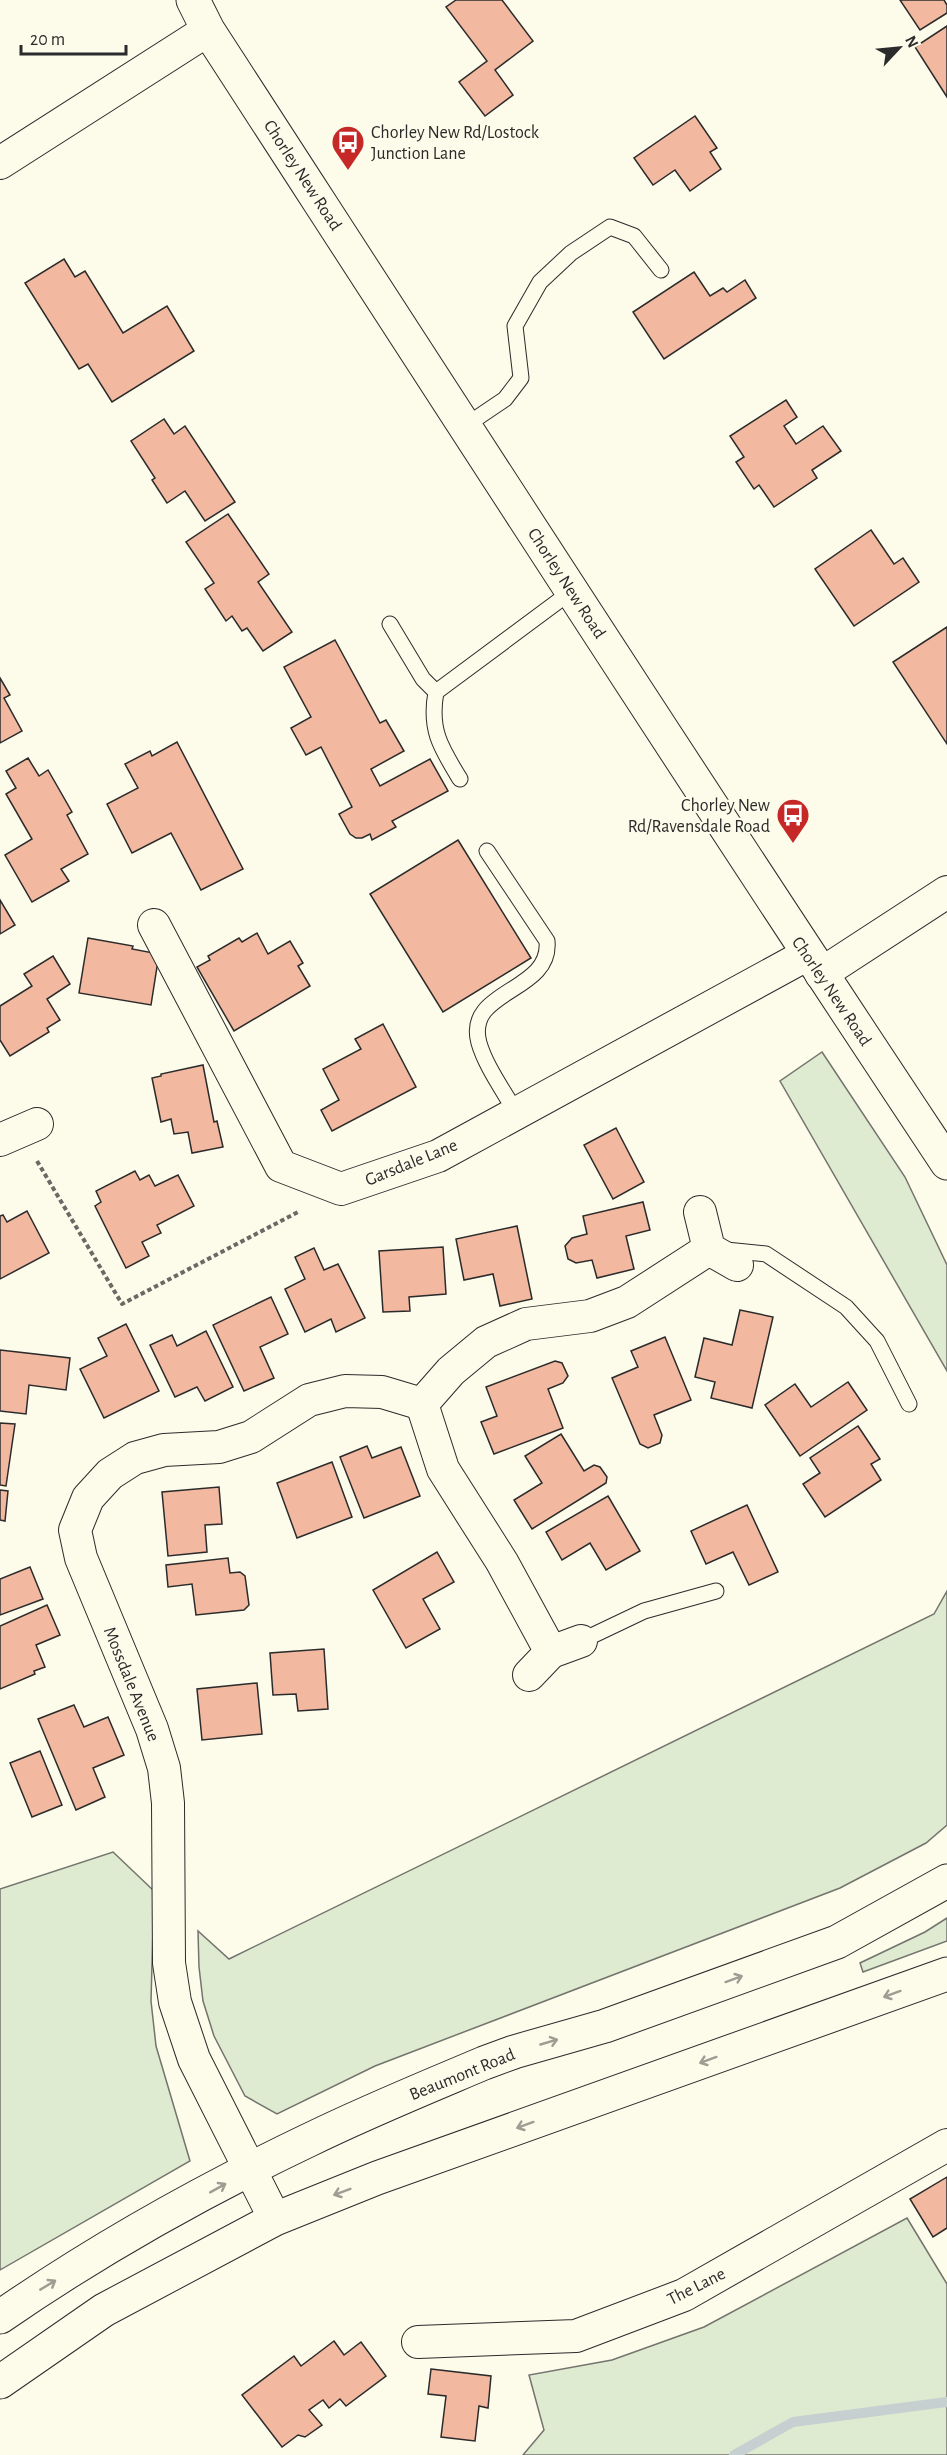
<svg xmlns="http://www.w3.org/2000/svg" width="947" height="2455" font-family="'Alegreya Sans',sans-serif">
	<style>
		.green { fill: #deebd1; stroke: #74746e; stroke-width: 1.5 }
		.lines { fill: none; stroke-linecap: round; stroke-linejoin: round }
		.stream { stroke: #c7d0d0; stroke-width: 10 }
		.building { fill: #f2b8a0; stroke: #2b2b2b; stroke-width: 1.5 }
		.service-casing { stroke: #2b2b2b; stroke-width: 17 }
		.minor-casing { stroke: #2b2b2b; stroke-width: 34 }
		.trunk-casing { stroke: #2b2b2b; stroke-width: 35 }
		.path { stroke: #6a6964; stroke-width: 4; stroke-dasharray: 4.5 3; stroke-linecap: butt }
		.service { stroke: #fdfbea; stroke-width: 15 }
		.minor { stroke: #fdfbea; stroke-width: 32 }
		.trunk { stroke: #fdfbea; stroke-width: 33 }
		.oneway { stroke: #9e9d94 }
		.labels { text-anchor: middle; stroke-width: 4.5; stroke-linejoin: round; paint-order: stroke }
		.poi-label { font-size: 18px; fill: #2b2b2b; stroke: #fdfbea; text-anchor: start }
		.street-label { font-size: 18px; fill: #2b2b2b; stroke: #fdfbea }
	</style>
	<rect width="100%" height="100%" fill="#fdfbea"/>
	<g class="green">
		<path d="M822,1052L905,1177L947,1265V1371L780,1081Z"/>
		<path d="M947,1591V1825L926,1843L840,1888L375,2066L277,2114L245,2096L214,2036L203,2001L199,1967L198,1931L229,1959L934,1614Z"/>
		<path d="M113,1852L154,1891L151,2001L156,2046L190,2161L0,2270V1889Z"/>
		<path d="M947,1918V1941L863,1972L860,1963L925,1932Z"/>
		<path d="M907,2218L947,2284V2455H523L544,2430L529,2375L612,2360L704,2327Z"/>
	</g>
	<g class="lines">
		<path class="stream" d="M734,2455L793,2422L947,2402"/>
	</g>
	<g class="building">
		<path d="M456,0H502L533,41L495,70L513,95L485,116L459,82L487,61L446,7Z"/>
		<path d="M900,0H944L947,5V13L920,30Z"/>
		<path d="M947,26V97L915,47Z"/>
		<path d="M695,116L717,148L710,152L721,169L690,191L675,170L653,185L634,158Z"/>
		<path d="M64,259L75,277L85,271L123,333L167,306L194,351L112,402L88,364L79,369L25,283Z"/>
		<path d="M694,272L710,296L723,288L727,292L745,280L756,298L664,359L633,312Z"/>
		<path d="M786,400L797,417L784,426L796,444L823,426L841,451L812,470L817,478L774,507L759,485L754,489L736,462L744,457L730,436Z"/>
		<path d="M164,419L174,434L185,426L235,502L205,521L185,491L167,503L152,480L155,478L131,441Z"/>
		<path d="M228,514L269,574L258,582L292,632L263,651L247,628L242,631L232,616L226,621L205,589L214,583L186,542Z"/>
		<path d="M871,530L894,564L903,558L919,582L854,626L815,569Z"/>
		<path d="M947,627V744L893,662Z"/>
		<path d="M335,640L380,723L386,720L404,751L371,769L380,786L430,759L448,791L392,821L396,827L372,840L370,834L362,838H356L350,834L339,814L352,807L321,747L306,755L291,728L311,717L284,667Z"/>
		<path d="M0,678L10,695L4,698L22,731L0,743Z"/>
		<path d="M177,742L243,869L201,890L171,833L132,853L107,804L138,788L125,764L150,751L152,756Z"/>
		<path d="M28,758L39,776L48,770L72,812L67,815L88,854L61,869L69,881L32,902L5,855L32,839L6,794L16,788L6,771Z"/>
		<path d="M458,840L531,958L443,1012L370,894Z"/>
		<path d="M0,900L15,925L0,934Z"/>
		<path d="M257,933L268,954L290,941L303,963L298,966L310,986L234,1031L197,967L210,960L208,956L239,938L242,942Z"/>
		<path d="M88,938L133,946L132,949L159,954L151,1005L79,993Z"/>
		<path d="M53,956L70,984L47,999L60,1020L47,1028L49,1032L10,1056L0,1040V1006L32,986L24,974Z"/>
		<path d="M383,1024L416,1087L332,1131L321,1110L339,1100L323,1069L361,1049L355,1039Z"/>
		<path d="M203,1065L214,1122L217,1121L223,1147L192,1153L188,1132L174,1134L171,1119L161,1122L152,1078L161,1076V1074Z"/>
		<path d="M616,1128L644,1182L613,1199L584,1145Z"/>
		<path d="M135,1171L140,1180L149,1175L155,1186L178,1175L194,1206L157,1225L161,1233L142,1242L149,1256L126,1268L95,1206L101,1202L96,1191Z"/>
		<path d="M643,1202L650,1230L626,1236L634,1269L597,1278L592,1260L576,1263L568,1259L565,1246L572,1238L587,1234L583,1216Z"/>
		<path d="M27,1211L49,1253L0,1279V1216L3,1215L7,1222Z"/>
		<path d="M517,1226L532,1299L500,1306L493,1274L464,1280L456,1239Z"/>
		<path d="M443,1247L446,1294L409,1297L410,1311L383,1312L379,1251Z"/>
		<path d="M314,1248L324,1270L338,1264L365,1318L336,1332L331,1319L305,1332L285,1289L305,1279L295,1257Z"/>
		<path d="M271,1297L288,1334L260,1347L274,1378L244,1391L213,1325Z"/>
		<path d="M740,1310L773,1317L752,1408L711,1398L715,1382L695,1377L704,1338L732,1345Z"/>
		<path d="M126,1324L159,1391L104,1418L80,1369L107,1356L98,1338Z"/>
		<path d="M206,1331L233,1387L205,1401L197,1387L175,1397L150,1345L172,1335L177,1346Z"/>
		<path d="M665,1337L691,1400L654,1415L662,1435L660,1443L648,1448L640,1444L612,1378L638,1367L631,1351Z"/>
		<path d="M0,1350L70,1358L66,1390L29,1385L26,1414L0,1411Z"/>
		<path d="M555,1361L562,1363L568,1376L563,1383L548,1389L563,1428L494,1454L481,1422L497,1416L486,1387Z"/>
		<path d="M848,1382L867,1410L800,1456L765,1405L795,1384L811,1407Z"/>
		<path d="M0,1423L15,1424L6,1486L0,1485Z"/>
		<path d="M858,1426L880,1459L871,1464L881,1480L825,1517L803,1484L820,1473L810,1458Z"/>
		<path d="M561,1434L584,1471L594,1465L600,1467L607,1477L606,1483L532,1529L514,1500L542,1483L525,1456Z"/>
		<path d="M367,1446L372,1458L401,1447L420,1496L364,1518L340,1457Z"/>
		<path d="M332,1462L352,1517L297,1538L277,1483Z"/>
		<path d="M219,1487L222,1524L205,1525L207,1552L168,1556L162,1492Z"/>
		<path d="M0,1490L8,1491L5,1521L0,1520Z"/>
		<path d="M608,1496L640,1551L606,1570L590,1543L562,1560L546,1532Z"/>
		<path d="M747,1505L778,1572L749,1585L733,1552L706,1564L691,1531Z"/>
		<path d="M437,1552L454,1582L423,1599L440,1629L406,1648L373,1590Z"/>
		<path d="M228,1558L230,1573L240,1572L245,1576L249,1605L244,1610L196,1615L192,1584L168,1587L166,1565Z"/>
		<path d="M30,1567L43,1599L0,1615V1579Z"/>
		<path d="M47,1605L60,1635L36,1645L45,1667L34,1671L35,1674L0,1689V1626Z"/>
		<path d="M324,1649L328,1709L298,1711L296,1694L273,1695L270,1653Z"/>
		<path d="M257,1683L262,1734L202,1740L197,1689Z"/>
		<path d="M74,1705L84,1727L108,1717L124,1755L93,1768L105,1797L76,1810L38,1719Z"/>
		<path d="M40,1751L62,1805L32,1817L10,1763Z"/>
		<path d="M947,2177V2228L933,2237L910,2199Z"/>
		<path d="M334,2341L344,2355L361,2342L386,2376L346,2406L340,2399L329,2408L323,2400L309,2410L322,2425L305,2437L298,2435L282,2447L242,2395L294,2356L301,2366Z"/>
		<path d="M431,2369L491,2376L488,2408L479,2406L475,2441L441,2437L446,2396L428,2394Z"/>
	</g>
	<g class="lines">
		<defs>
			<g id="service">
				<path d="M465,426L505,399L521,378L515,326L540,282L571,253L610,227L634,236L661,270"/>
				<path d="M390,624L423,679L436,692L572,591"/>
				<path d="M436,692C429,730 441,748 460,779"/>
				<path d="M487,851L547,941C552,993 464,989 479,1043C486,1067 504,1091 516,1113"/>
				<path d="M726,1250L766,1254L846,1307L877,1341L909,1404"/>
				<path d="M581,1641L644,1611L716,1591"/>
			</g>
			<g id="minor">
				<path d="M0,163L208,30"/>
				<path d="M154,925L281,1166L341,1189L438,1156L808,954"/>
				<path d="M821,974L947,892"/>
				<path d="M0,1140L37,1124"/>
				<path d="M700,1212L709,1249L737,1265"/>
				<path d="M422,1404L443,1469L502,1562L551,1652"/>
				<path d="M529,1675L551,1652L581,1641"/>
				<path d="M275,2219L194,2059L175,2002L169,1963L168,1803L164,1768L152,1729L81,1558L75,1530L88,1498L110,1474L135,1458L164,1450L219,1447L251,1437L309,1400L345,1391L382,1392L422,1404L451,1371L486,1342L526,1324L590,1316L627,1302L709,1249"/>
				<path d="M418,2342L576,2336L684,2295L947,2145"/>
			</g>
			<g id="trunk">
				<path d="M193,0L208,30C453,408 698,788 947,1163"/>
				<path d="M0,2317C97,2250 202,2191 309,2140C366,2112 425,2088 484,2063L514,2052L605,2026L837,1942L947,1881"/>
				<path d="M0,2382L104,2310L275,2219L377,2178L947,1974"/>
			</g>
		</defs>
		<use href="#service" class="service-casing"/>
		<use href="#minor" class="minor-casing"/>
		<use href="#trunk" class="trunk-casing"/>
		<path class="path" d="M37,1161L122,1304L300,1211"/>
		<use href="#service" class="service"/>
		<use href="#minor" class="minor"/>
		<use href="#trunk" class="trunk"/>
	</g>
	<defs><path id="oneway-shaft" d="M-6 0H5M1.5-3L5.5 0L1.5 3" fill="none" stroke-width="1.6" stroke-linecap="round" stroke-linejoin="round" transform="scale(1.5)"/></defs>
	<g class="oneway">
		<use href="#oneway-shaft" transform="translate(734 1979) rotate(-20)"/>
		<use href="#oneway-shaft" transform="translate(892 1994) rotate(160)"/>
		<use href="#oneway-shaft" transform="translate(549 2042) rotate(-16)"/>
		<use href="#oneway-shaft" transform="translate(708 2060) rotate(160)"/>
		<use href="#oneway-shaft" transform="translate(525 2125) rotate(160)"/>
		<use href="#oneway-shaft" transform="translate(218 2188) rotate(-29)"/>
		<use href="#oneway-shaft" transform="translate(342 2192) rotate(159)"/>
		<use href="#oneway-shaft" transform="translate(48 2285) rotate(-31)"/>
	</g>
	<defs>
		<symbol id="bus-pin" viewBox="-11 -11 22 30"><path d="M0 17L-7.5 6A9.5 9.5 0 1 1 7.5 6Z" fill="#c62828" stroke="#fdfbea"/><path d="M-5-6H5V4H4V6H2V4H-2V6H-4V4H-5ZM-3.5-4V0h7V-4ZM-3.5 1.2v1.5H-2V1.2ZM2 1.2v1.5H3.5V1.2Z" fill="#fff"/></symbol>
	</defs>
	<g fill-rule="evenodd">
		<use href="#bus-pin" x="329" y="123" width="38" height="52"/>
		<use href="#bus-pin" x="774" y="796" width="38" height="52"/>
	</g>
	<g class="labels">
		<g class="poi-label">
			<text x="371" y="138">Chorley New Rd/Lostock<tspan x="371" dy="21">Junction Lane</tspan></text>
			<text x="770" y="811" text-anchor="end">Chorley New<tspan x="770" dy="21">Rd/Ravensdale Road</tspan></text>
		</g>
		<g class="street-label">
			<text transform="translate(303 175) rotate(57)" y="6">Chorley New Road</text>
			<text transform="translate(567 583) rotate(57)" y="6">Chorley New Road</text>
			<text transform="translate(832 991) rotate(56)" y="6">Chorley New Road</text>
			<text transform="translate(411 1162) rotate(-22)" y="6">Garsdale Lane</text>
			<text transform="translate(132 1684) rotate(68)" y="6">Mossdale Avenue</text>
			<text transform="translate(462 2074) rotate(-22)" y="6">Beaumont Road</text>
			<text transform="translate(696 2286) rotate(-27)" y="6">The Lane</text>
		</g>
	</g>
	<g transform="translate(899 48) rotate(64)" stroke="#fdfbea" stroke-width="4.5" paint-order="stroke">
	<path d="M0-4.5L10 22L0 15L-10 22Z" fill="#2b2b2b"/>
	<text y="-9" font-size="16" font-weight="bold" text-anchor="middle" fill="#2b2b2b">N</text>
	</g>
	<path d="M21 45v9h105v-9" fill="none" stroke="#2b2b2b" stroke-width="3"/>
	<text x="30" y="45" font-size="18" fill="#2b2b2b" stroke="#fdfbea" stroke-width="4.5" paint-order="stroke">20 m</text>
</svg>
